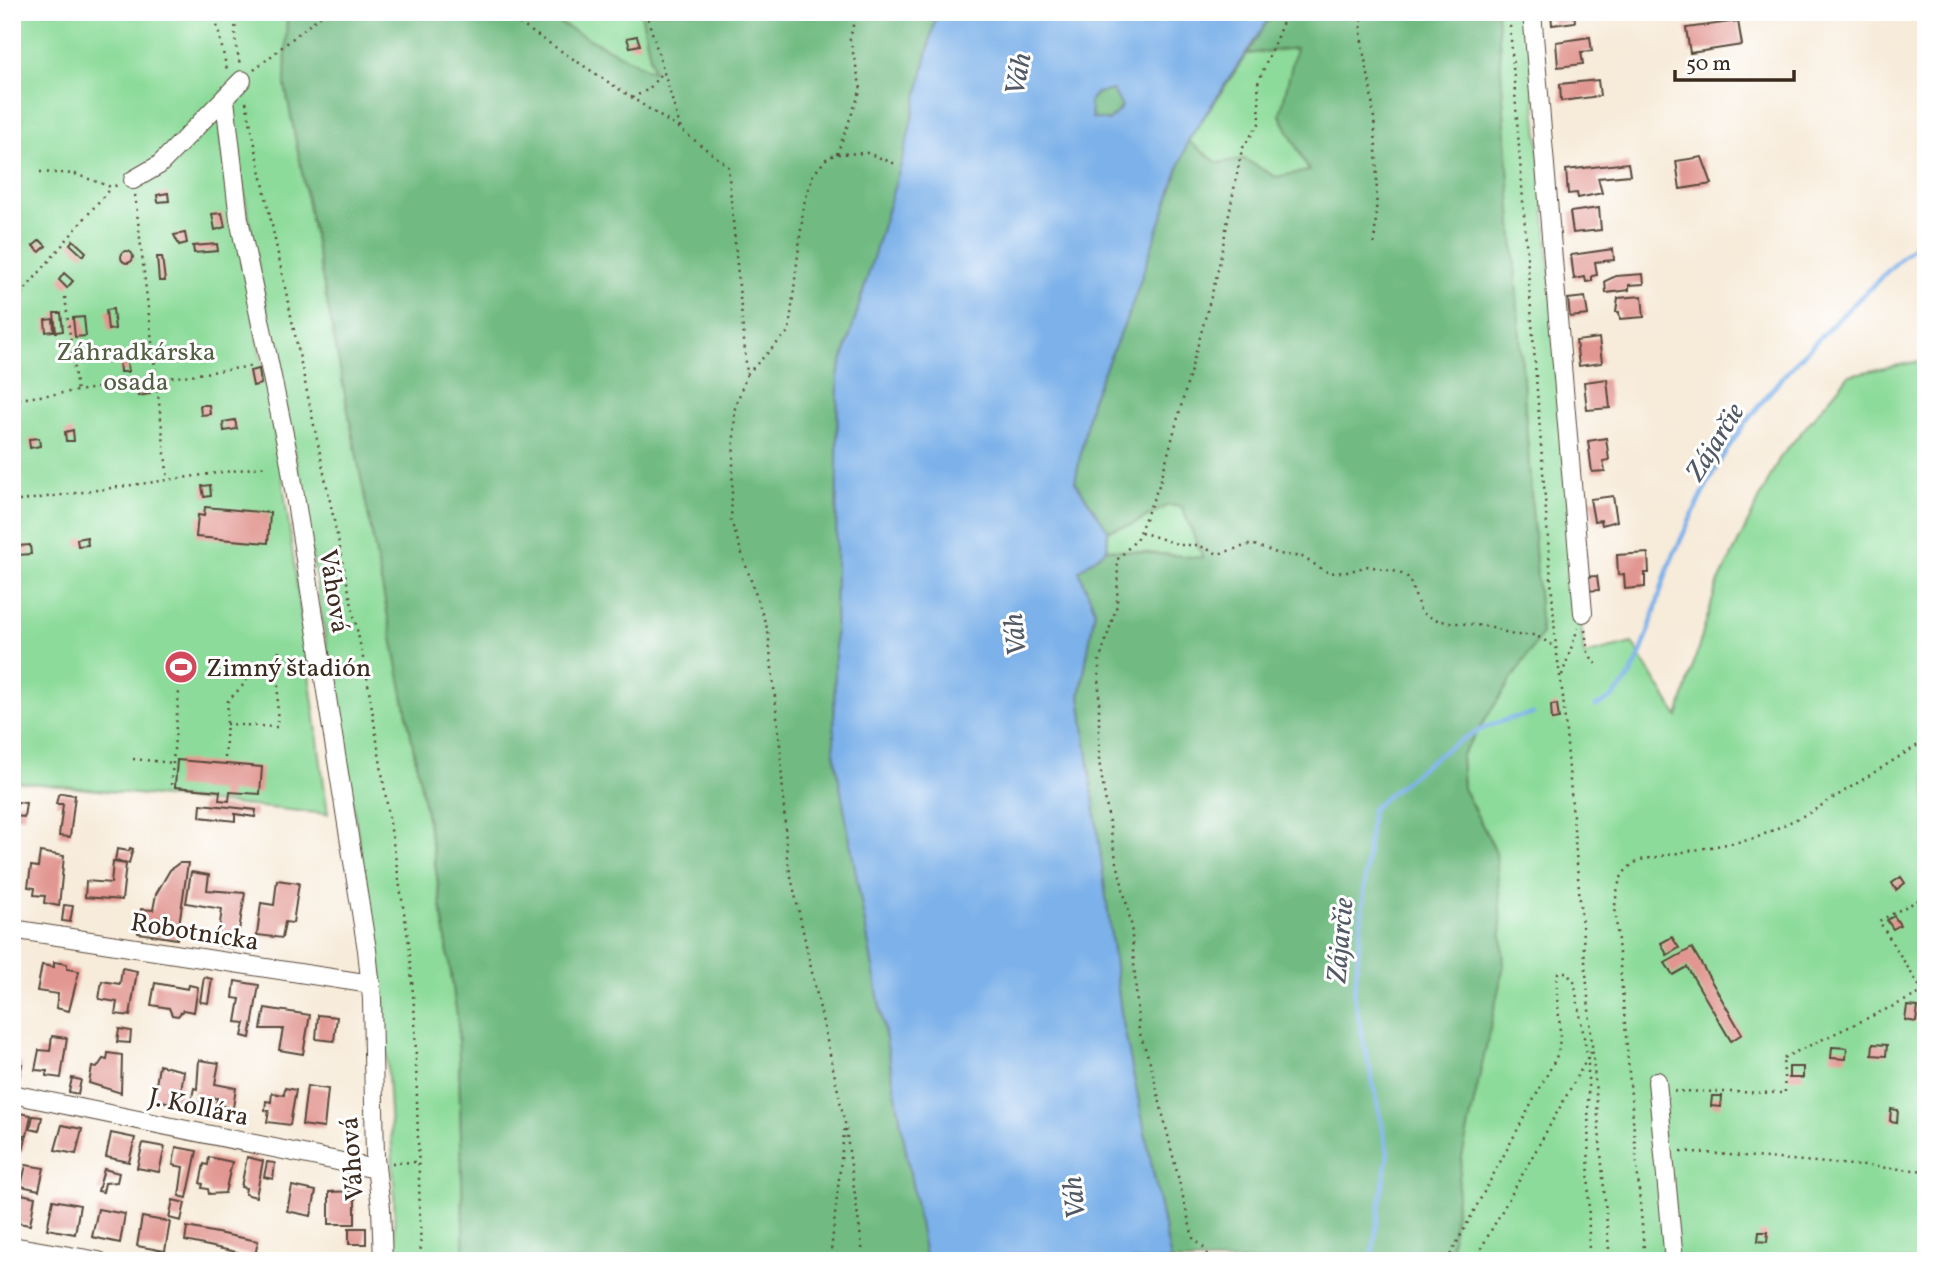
<svg xmlns="http://www.w3.org/2000/svg" width="1938" height="1273" font-family="Vollkorn,serif">
	<style>
		.green { fill: #8cdb9a; stroke: #64825c; stroke-width: 2 }
		.forest { fill: #71bb82; stroke: #567250; stroke-width: 2 }
		.water { fill: #7bb1e9; stroke: #5b6e84; stroke-width: 2; fill-rule: evenodd }
		.lines { fill: none; stroke-linecap: round; stroke-linejoin: round }
		.stream { stroke: #7bb1e9; stroke-width: 4.5 }
		.building { fill: #e29691 }
		.minor-casing { stroke: #57473a; stroke-width: 20 }
		.path { stroke: #57473a; stroke-width: 2.5; stroke-dasharray: 2 5; stroke-linecap: butt }
		.minor { stroke: #fff; stroke-width: 18 }
		.labels { text-anchor: middle; stroke-width: 6; stroke-linejoin: round; paint-order: stroke }
		.park-label { font-size: 26px; fill: #535f43; stroke: #fff }
		.street-label { font-size: 26px; fill: #3b2a1e; stroke: #fff }
		.poi-label { font-size: 26px; fill: #3b2a1e; stroke: #fff; text-anchor: start }
		.water-label { font-size: 28px; font-style: italic; fill: #515965; stroke: #fff }
	</style>
	<rect width="100%" height="100%" fill="#fff"/>
	<filter id="ink" filterUnits="userSpaceOnUse"><feTurbulence type="fractalNoise" baseFrequency=".0143" numOctaves="2"/><feDisplacementMap in="SourceGraphic" scale="14" xChannelSelector="R" yChannelSelector="G"/><feConvolveMatrix kernelMatrix="1 2 1 2 8 2 1 2 1" color-interpolation-filters="sRGB"/></filter>
	<filter id="wash" filterUnits="userSpaceOnUse"><feTurbulence type="fractalNoise" baseFrequency=".00686" numOctaves="4" result="noise"/><feDisplacementMap in="SourceGraphic" scale="28" xChannelSelector="R" yChannelSelector="G"/><feGaussianBlur stdDeviation="1.57" result="paint"/><feColorMatrix in="noise" values="0 0 0 0 0 0 0 0 0 0 0 0 0 0 0 0 0 1.4 0 .05"/><feComposite in="paint" operator="in"/></filter>
	<g filter="url(#wash)">
		<rect width="100%" height="100%" fill="#f7ebd9"/>
		<g class="green">
			<path d="M12,12H287L285,85L433,849L458,1023L464,1261H395L394,1184L383,986L297,466L240,172L220,134L281,468L328,814L12,781Z"/>
			<path d="M538,12H641L653,73Z"/>
			<path d="M1497,12H1527L1584,655L1632,643L1678,717L1716,588L1779,459L1849,375L1926,360V1261H1449L1496,852L1463,788L1461,756L1541,634Z"/>
			<path d="M1297,48L1280,115L1309,171L1276,177L1244,159L1218,163L1188,141L1247,54Z"/>
			<path d="M1168,505L1182,507L1203,558L1107,549L1108,530L1133,524Z"/>
		</g>
		<g class="forest">
			<path d="M287,12H538L653,72L641,12H937L904,154L838,376L834,752L926,1261H464L458,1023L433,849L285,85Z"/>
			<path d="M1273,12H1497L1541,635L1461,756L1463,788L1496,852L1504,965L1462,1157L1449,1261H1171L1121,1013L1080,696L1095,610L1078,570L1107,549L1203,558L1182,507L1168,505L1133,524L1108,530L1075,482L1091,401L1130,311L1188,141L1218,163L1244,159L1276,177L1309,171L1280,115L1296,48L1247,54Z"/>
			<path d="M1113,90L1122,107L1109,121L1092,118L1089,102L1097,93Z"/>
		</g>
		<path class="water" d="M937,12H1273L1188,141L1130,311L1091,401L1075,482L1108,530L1107,549L1079,571L1095,610L1080,696L1121,1013L1171,1261H926L834,752L838,376L904,154ZM1113,90L1122,107L1109,121L1092,118L1089,102L1097,93Z"/>
		<g class="lines">
			<g class="stream">
				<path d="M1596,706C1645,690 1653,599 1673,556C1689,523 1704,487 1723,456C1776,371 1855,304 1926,234"/>
				<path d="M1371,1261L1388,1153L1354,997L1372,809C1421,768 1467,723 1533,714"/>
			</g>
		</g>
		<g id="blocks">
			<g class="building">
				<path d="M1551,12H1574L1575,22L1552,25Z"/>
				<path d="M1738,21L1742,45L1690,53L1686,28Z"/>
				<path d="M637,36L640,45L630,47L627,38Z"/>
				<path d="M1590,37L1592,51L1581,52L1583,64L1558,67L1556,42Z"/>
				<path d="M1598,80L1600,96L1561,101L1560,84Z"/>
				<path d="M1702,157L1712,184L1680,189L1676,161Z"/>
				<path d="M1628,163L1630,175L1598,178L1602,193L1578,198L1577,193L1568,194L1566,170Z"/>
				<path d="M168,193L169,201L158,202L157,195Z"/>
				<path d="M1599,208L1601,230L1573,233L1570,212Z"/>
				<path d="M222,213L225,227L215,230L212,214Z"/>
				<path d="M185,233L187,243L179,245L174,235Z"/>
				<path d="M40,240L46,246L40,252L33,246Z"/>
				<path d="M73,240L86,252L83,256L70,244Z"/>
				<path d="M217,244L218,251L194,253L193,246Z"/>
				<path d="M1613,249L1614,260L1595,262L1597,275L1592,276V281L1586,282L1585,277L1574,279L1571,255Z"/>
				<circle cx="127" cy="257" r="6"/>
				<path d="M157,257H162L165,281H159Z"/>
				<path d="M64,273L73,281L67,288L59,280Z"/>
				<path d="M1643,274L1644,284L1629,285V290L1606,293L1605,281L1616,276Z"/>
				<path d="M1642,296L1644,317L1620,319L1619,312H1616L1618,298Z"/>
				<path d="M1585,297L1588,315L1570,317L1568,299Z"/>
				<path d="M113,309L115,329L108,330L106,310Z"/>
				<path d="M54,313H61L63,331L56,332Z"/>
				<path d="M84,317L86,336L75,337L73,318Z"/>
				<path d="M53,319L54,331L46,332L45,320Z"/>
				<path d="M1599,338L1602,363L1579,366L1576,341Z"/>
				<path d="M127,359L128,372H120L119,360Z"/>
				<path d="M259,369L261,384L253,386L250,371Z"/>
				<path d="M1607,379L1610,408L1587,410L1584,382Z"/>
				<path d="M148,386L150,394L138,396L137,387Z"/>
				<path d="M200,405H209L210,414L201,415Z"/>
				<path d="M235,420L237,429L224,431L223,422Z"/>
				<path d="M73,430L74,441H66L65,432Z"/>
				<path d="M39,438L40,446L30,448L29,439Z"/>
				<path d="M1606,438L1609,460L1603,461L1605,471L1592,472L1588,441Z"/>
				<path d="M210,485L211,496L204,497L202,486Z"/>
				<path d="M1613,496L1617,521L1602,525L1601,520L1594,521L1590,499Z"/>
				<path d="M205,507L270,513L268,543L196,537L198,515L204,516Z"/>
				<path d="M87,537L88,545L78,546L77,539Z"/>
				<path d="M30,545L31,554L18,555L17,546Z"/>
				<path d="M1648,553L1649,573H1645V587L1625,589L1624,574L1618,575L1617,555Z"/>
				<path d="M1597,576L1599,590L1584,591L1582,577Z"/>
				<path d="M1557,704L1559,719L1552,720L1551,705Z"/>
				<path d="M177,760L262,767L260,794L230,792L229,801L219,800L220,791L175,787Z"/>
				<path d="M61,793L75,795L70,837L59,836L63,804H56L58,795Z"/>
				<path d="M17,802L26,803L24,817L15,816Z"/>
				<path d="M201,804L256,810L255,817L235,814V821L200,817Z"/>
				<path d="M130,848L133,849L129,863L115,861L117,849L129,851Z"/>
				<path d="M40,852L64,856L59,906L44,903L45,896L34,895L35,888L28,887L31,866L38,867Z"/>
				<path d="M113,862L126,864L122,900L85,897L86,881L111,883Z"/>
				<path d="M179,863H188L177,939L138,933L141,909L153,910L156,894L170,870Z"/>
				<path d="M191,872L209,875L207,890L245,893L236,949L217,945L222,909L186,903Z"/>
				<path d="M1901,877L1905,883L1896,890L1892,883Z"/>
				<path d="M277,880L299,883L293,923L285,922L282,938L257,935L261,903L274,905Z"/>
				<path d="M64,905L73,906L70,922L62,921Z"/>
				<path d="M1894,916L1900,925L1893,929L1887,920Z"/>
				<path d="M1672,937L1679,948L1667,955L1661,943Z"/>
				<path d="M1692,948L1742,1034L1731,1041L1687,967L1673,975L1665,963Z"/>
				<path d="M54,962L67,964V969L79,971L69,1011L56,1008L58,994L37,991L42,965L54,967Z"/>
				<path d="M122,968L137,971L130,1016L115,1014L117,1002L99,999L102,981L120,984Z"/>
				<path d="M204,977L212,979L208,1003L200,1002Z"/>
				<path d="M235,981L259,985L250,1038L242,1036L245,1023L236,1022L240,999L233,998Z"/>
				<path d="M155,983L188,989L189,985L198,987L194,1012L183,1010L178,1016L172,1015L169,1008L151,1005Z"/>
				<path d="M1907,1006L1918,1007L1916,1022L1905,1020Z"/>
				<path d="M265,1008L310,1015L303,1054L279,1050L283,1029H261Z"/>
				<path d="M318,1015L337,1017L334,1041L316,1039Z"/>
				<path d="M119,1029L131,1031L130,1043L117,1042Z"/>
				<path d="M52,1036L67,1038L61,1078L46,1076L47,1071L35,1070L39,1050L50,1051Z"/>
				<path d="M1873,1044L1887,1045L1886,1056L1872,1055Z"/>
				<path d="M1832,1047L1847,1048L1846,1059L1831,1058Z"/>
				<path d="M108,1053L122,1055L121,1093L89,1083L92,1067L97,1068L103,1059L107,1060Z"/>
				<path d="M199,1060L219,1063L215,1084L236,1088L233,1108L216,1105L217,1098H212L211,1105L191,1102L194,1088L197,1089Z"/>
				<path d="M12,1062L22,1064L19,1079L12,1078Z"/>
				<path d="M159,1065L184,1071L179,1105L154,1099Z"/>
				<rect x="1789" y="1067" width="14" height="11"/>
				<path d="M72,1078L81,1080L78,1094L69,1092Z"/>
				<path d="M307,1086L328,1089L324,1128L302,1125Z"/>
				<path d="M285,1088L296,1090L290,1125L267,1122L269,1111L265,1110L266,1101L271,1102L272,1093L284,1095Z"/>
				<path d="M1712,1096H1722L1721,1107L1711,1106Z"/>
				<path d="M1891,1109L1898,1110L1897,1122L1890,1121Z"/>
				<path d="M19,1113L31,1115L27,1136L15,1133Z"/>
				<path d="M33,1116L42,1117L39,1131L30,1129Z"/>
				<path d="M62,1125L82,1129L76,1154L55,1150Z"/>
				<path d="M111,1133L135,1138L129,1162L106,1157Z"/>
				<path d="M15,1135L26,1138L23,1151L12,1149Z"/>
				<path d="M143,1143L165,1147L159,1172L137,1168Z"/>
				<path d="M176,1147L197,1151L187,1198L179,1196L183,1167L173,1165Z"/>
				<path d="M209,1157L232,1162L225,1193L209,1194L208,1189L202,1188L203,1184L200,1183L204,1164L208,1165Z"/>
				<path d="M247,1157L263,1161L256,1197L245,1194L246,1188L241,1187Z"/>
				<path d="M267,1162L275,1163L273,1179L264,1177Z"/>
				<path d="M26,1165L44,1168L39,1190L21,1186Z"/>
				<path d="M104,1169L119,1173L117,1182L105,1183L103,1192L98,1191Z"/>
				<path d="M292,1186L316,1191L311,1216L287,1211Z"/>
				<path d="M355,1191V1224H329V1192Z"/>
				<path d="M12,1192L35,1197L30,1225L12,1222Z"/>
				<path d="M53,1200L80,1205L75,1234L47,1229Z"/>
				<path d="M173,1200L185,1203L181,1221L169,1218Z"/>
				<path d="M98,1209L125,1214L120,1243L92,1237Z"/>
				<path d="M142,1217L170,1222L165,1251L137,1246Z"/>
				<path d="M187,1227L258,1241L255,1256L185,1241Z"/>
				<rect x="349" y="1228" width="17" height="16"/>
				<path d="M1759,1232H1768L1767,1242L1758,1241Z"/>
			</g>
		</g>
	</g>
	<g filter="url(#ink)">
		<use href="#blocks" fill-opacity="0" stroke="#57473a" stroke-width="2"/>
		<g class="lines">
			<defs>
				<g id="minor">
					<path d="M1532,12L1583,613"/>
					<path d="M225,100L239,219L289,458L367,950L372,999L375,1158L381,1208L383,1261"/>
					<path d="M133,180L159,165L242,80"/>
					<path d="M12,929L371,984"/>
					<path d="M1657,1081L1674,1261"/>
					<path d="M12,1094L376,1169"/>
					<path d="M12,1246L99,1261"/>
				</g>
			</defs>
			<use href="#minor" class="minor-casing"/>
			<g class="path">
				<path d="M214,12L227,70"/>
				<path d="M236,12L235,38L240,65"/>
				<path d="M502,12L681,130L728,166L747,374L735,408L731,521L768,631L780,745L787,858L845,1123L830,1261"/>
				<path d="M646,12L681,130"/>
				<path d="M1363,12C1357,39 1368,66 1371,93C1378,143 1378,196 1374,246"/>
				<path d="M1509,12L1556,647L1563,697L1610,1261"/>
				<path d="M254,70L325,12"/>
				<path d="M632,98L649,89L663,71"/>
				<path d="M246,102L367,677L409,944L415,1019L421,1261"/>
				<path d="M837,154L861,89L850,39L856,12"/>
				<path d="M40,172L75,174L111,187L118,185"/>
				<path d="M135,195L168,480"/>
				<path d="M65,297L77,392"/>
				<path d="M12,305L111,187"/>
				<path d="M747,374L789,331L804,204L813,175L827,158L837,154L867,153L896,164"/>
				<path d="M12,400L254,366"/>
				<path d="M12,502L267,466"/>
				<path d="M1141,532L1180,545H1198L1218,554L1252,544L1279,554L1302,557L1329,573L1347,572L1368,566L1398,572L1409,578L1421,613L1440,621L1492,627L1513,635H1535L1556,647"/>
				<path d="M1585,630L1588,653L1596,664"/>
				<path d="M1562,675L1578,628"/>
				<path d="M226,724L277,727L279,651"/>
				<path d="M225,758L228,701L246,682L251,663"/>
				<path d="M133,759L174,763"/>
				<path d="M171,785L179,691"/>
				<path d="M1674,1091L1785,1093L1783,1058L1923,992L1879,921L1926,896"/>
				<path d="M846,1129L864,1261"/>
				<path d="M1681,1151L1926,1171"/>
				<path d="M392,1163L417,1162"/>
				<path d="M1209,1261L1206,1250L1193,1238L1150,1062L1139,1031L1131,923L1113,845L1099,761V662L1117,605L1118,559L1136,540L1160,483L1217,275L1242,149L1260,122L1258,83L1287,12"/>
				<path d="M1447,1261L1556,1058C1566,1029 1553,1002 1558,973L1566,972L1574,982L1588,1059L1589,1261"/>
				<path d="M1474,1261L1592,1050"/>
				<path d="M1645,1261L1615,906C1618,883 1619,871 1640,860L1754,839L1811,812L1926,740"/>
			</g>
			<use href="#minor" class="minor"/>
		</g>
	</g>
	<defs>
		<symbol id="stadium-disc" viewBox="-11 -11 22 22"><circle r="9.5" fill="#d1495b" stroke="#fff"/><path d="M0-5a6.5 5 0 1 0 0 10a6.5 5 0 1 0 0-10ZM-3.5-1.8h7v3.6h-7Z" fill="#fff"/></symbol>
	</defs>
	<g fill-rule="evenodd">
		<use href="#stadium-disc" x="162" y="648" width="38" height="38"/>
	</g>
	<g class="labels">
		<g class="park-label">
			<text x="136" y="360">Záhradkárska<tspan x="136" dy="30">osada</tspan></text>
		</g>
		<g class="street-label">
			<text transform="translate(335 591) rotate(81)" y="9">Váhová</text>
			<text transform="translate(195 931) rotate(9)" y="9">Robotnícka</text>
			<text transform="translate(199 1106) rotate(12)" y="9">J. Kollára</text>
			<text transform="translate(351 1159) rotate(-94)" y="9">Váhová</text>
		</g>
		<g class="poi-label">
			<text x="206" y="676">Zimný štadión</text>
		</g>
		<g class="water-label">
			<text transform="translate(1017 74) rotate(-79)" y="10">Váh</text>
			<text transform="translate(1714 441) rotate(-58)" y="10">Zájarčie</text>
			<text transform="translate(1014 635) rotate(-96)" y="10">Váh</text>
			<text transform="translate(1339 940) rotate(-85)" y="10">Zájarčie</text>
			<text transform="translate(1073 1198) rotate(-96)" y="10">Váh</text>
		</g>
	</g>
	<rect width="1938" height="1273" fill="none" stroke="#fff" stroke-width="42"/>
	<path d="M1675 70v10h119v-10" fill="none" stroke="#3b2a1e" stroke-width="3.5"/>
	<text x="1686" y="70" font-size="21" fill="#3b2a1e" stroke="#ffffff" stroke-width="5" paint-order="stroke">50 m</text>
</svg>
